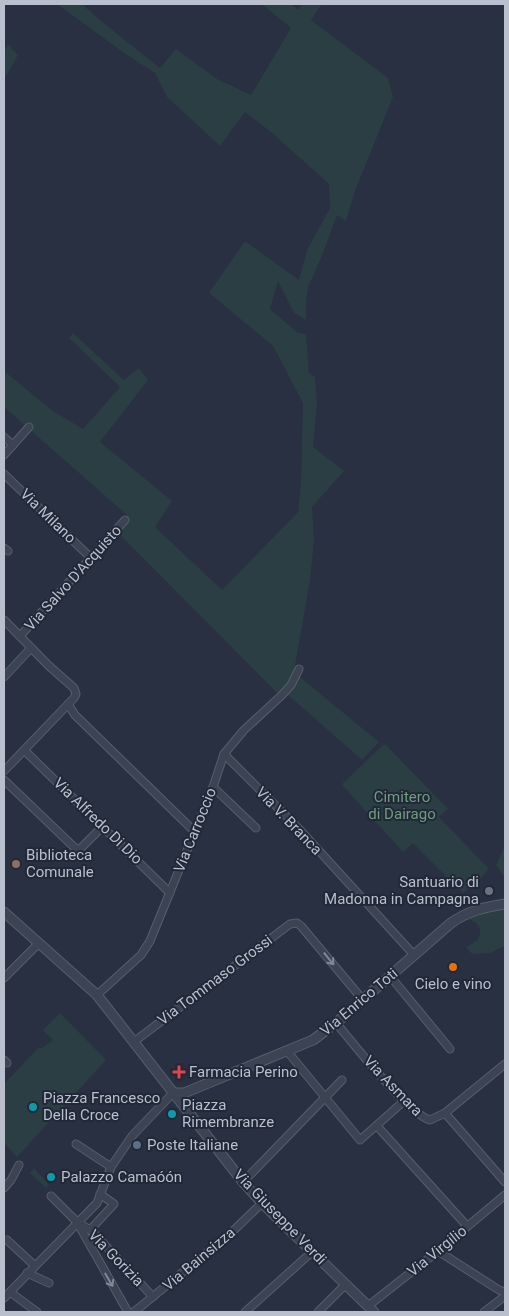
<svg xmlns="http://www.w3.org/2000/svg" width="509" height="1316" font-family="Roboto,sans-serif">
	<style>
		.green { fill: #2a3e43 }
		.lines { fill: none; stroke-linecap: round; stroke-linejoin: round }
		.minor-casing { stroke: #575e6c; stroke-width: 9 }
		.tertiary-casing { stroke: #575e6c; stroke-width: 11 }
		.minor { stroke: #3c4352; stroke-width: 7 }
		.tertiary { stroke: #3c4352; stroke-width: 9 }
		.oneway { stroke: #818795 }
		.education-dot { fill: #8d6e63; stroke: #212837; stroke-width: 2 }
		.worship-dot { fill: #6b7280; stroke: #212837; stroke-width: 2 }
		.food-dot { fill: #e8710a; stroke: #212837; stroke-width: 2 }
		.health-dot { fill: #e0444e; stroke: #212837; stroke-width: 2 }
		.culture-dot { fill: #0f9aa8; stroke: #212837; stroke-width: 2 }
		.service-dot { fill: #5c6f8a; stroke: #212837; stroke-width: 2 }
		.labels { text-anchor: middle; stroke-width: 4; stroke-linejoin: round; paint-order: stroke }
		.street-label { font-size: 15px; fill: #b9bfcc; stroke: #212837 }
		.park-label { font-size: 15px; fill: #719c7f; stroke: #212837 }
		.poi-label { font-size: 15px; fill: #b9bfcc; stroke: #212837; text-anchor: start }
	</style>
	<rect width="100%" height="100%" fill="#283042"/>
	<g class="green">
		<path d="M57,4H82L106,25L160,68L176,49L217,79L251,95L291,28L262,4H291L298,10L302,4H322L311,20L388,78L393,97L355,191L346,221L337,215L322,256L308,287L306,301V320L294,313L278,281L270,309L298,333L306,334L309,373L315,377L317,402L313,447L344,471L312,507L314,540L310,580L294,672L379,742L362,760L287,694L279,695L118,533L122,529L127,515L4,407V371L53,411L83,429L120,387L69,338L73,333L124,380L139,368L148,380L100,442L172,501L155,527L222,590L298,512L301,485L303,403L273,346L209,293L245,241L299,280L307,250L330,208L329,184L272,133L245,112L220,146L167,97L155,73L124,53Z"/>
		<path d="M8,44L18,55L4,80V52Z"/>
		<path d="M383,745H386L448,809L439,817L489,869L472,887H471L463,893L413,843L403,852L343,786V783Z"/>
		<path d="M505,846V878L496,865Z"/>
		<path d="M505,909V946L490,953L472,954L466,947C470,945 474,943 477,940C485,930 477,920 466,919L479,912Z"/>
		<path d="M60,1013L106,1060L17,1157L4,1143V1084L38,1048H42L53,1040L43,1030Z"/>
		<path d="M34,1168L49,1185L46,1188L30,1173Z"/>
	</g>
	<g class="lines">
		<defs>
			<g id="minor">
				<path d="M4,437L13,445"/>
				<path d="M4,455L29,427"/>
				<path d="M4,474L91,558"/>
				<path d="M4,548L8,551"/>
				<path d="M4,620L49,666L74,688L76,694L74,698L4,771"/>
				<path d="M20,636L125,520"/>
				<path d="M4,677L31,648"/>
				<path d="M68,704L75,715L195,832"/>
				<path d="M24,750L170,893"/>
				<path d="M224,754L301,831L414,955"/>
				<path d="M4,780L75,848L78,850L81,848L103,826"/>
				<path d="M213,787L256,828"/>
				<path d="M390,976L450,1049"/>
				<path d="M4,978L39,943"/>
				<path d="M97,995L141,955L150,941L213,787L224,754L244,730L282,695L291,685L299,669"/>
				<path d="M336,1023C354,1044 408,1114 430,1120L445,1113L505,1064"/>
				<path d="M135,1041L290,924L297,923L301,926L363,1000"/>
				<path d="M287,1051L360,1140L404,1101"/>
				<path d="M4,1060L7,1063"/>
				<path d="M445,1113L505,1182"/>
				<path d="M377,1126L467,1226"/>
				<path d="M76,1144L111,1167"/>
				<path d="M243,1182L342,1080"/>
				<path d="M4,1188L11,1180L19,1165"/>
				<path d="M51,1196L77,1222L92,1231L153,1297"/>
				<path d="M77,1222L128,1312"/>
				<path d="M90,1230L114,1204L100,1194"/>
				<path d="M7,1240L34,1265"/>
				<path d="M438,1251L499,1290L505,1292"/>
				<path d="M27,1273L49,1283"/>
				<path d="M10,1292L37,1312"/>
				<path d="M4,1298L97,1203L111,1167L132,1136L173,1093"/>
				<path d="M368,1306L438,1251L505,1195"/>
				<path d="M134,1312L232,1232L262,1203"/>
				<path d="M245,1312L313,1251"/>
				<path d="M318,1312L346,1284"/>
				<path d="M484,1312L505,1296"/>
			</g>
			<g id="tertiary">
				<path d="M4,912L97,995L243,1182L262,1203L374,1312"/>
				<path d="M173,1093H184L313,1040L336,1023L451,923C468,911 485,907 505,904"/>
			</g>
		</defs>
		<use href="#minor" class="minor-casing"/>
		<use href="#tertiary" class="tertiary-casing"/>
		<use href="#minor" class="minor"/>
		<use href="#tertiary" class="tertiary"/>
	</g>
	<defs><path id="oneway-shaft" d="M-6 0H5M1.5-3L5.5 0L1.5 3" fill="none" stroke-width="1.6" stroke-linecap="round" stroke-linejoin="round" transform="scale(1.25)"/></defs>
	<g class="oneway">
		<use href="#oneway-shaft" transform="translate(329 959) rotate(51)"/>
		<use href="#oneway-shaft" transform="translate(109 1280) rotate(60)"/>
	</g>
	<circle class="education-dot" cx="16" cy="864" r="5"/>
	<circle class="worship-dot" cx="489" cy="891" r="5"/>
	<circle class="food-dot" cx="453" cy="967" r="5"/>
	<path class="health-dot" d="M176.5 1064.5h5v5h5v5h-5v5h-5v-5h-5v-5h5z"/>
	<g class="culture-dot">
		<circle cx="33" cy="1107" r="5"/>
		<circle cx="172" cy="1114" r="5"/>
		<circle cx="51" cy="1177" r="5"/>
	</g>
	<circle class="service-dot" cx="137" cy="1145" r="5"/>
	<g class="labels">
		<g class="street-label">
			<text transform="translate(48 516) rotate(44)" y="5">Via Milano</text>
			<text transform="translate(73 578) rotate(-48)" y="5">Via Salvo D'Acquisto</text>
			<text transform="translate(98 821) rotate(44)" y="5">Via Alfredo Di Dio</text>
			<text transform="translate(289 821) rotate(46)" y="5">Via V. Branca</text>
			<text transform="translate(195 830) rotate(-68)" y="5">Via Carroccio</text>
			<text transform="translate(215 980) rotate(-37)" y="5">Via Tommaso Grossi</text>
			<text transform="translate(359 1002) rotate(-40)" y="5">Via Enrico Toti</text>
			<text transform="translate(393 1086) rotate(46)" y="5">Via Asmara</text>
			<text transform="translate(280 1217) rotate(46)" y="5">Via Giuseppe Verdi</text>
			<text transform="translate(437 1251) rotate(-39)" y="5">Via Virgilio</text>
			<text transform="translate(116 1258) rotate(46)" y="5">Via Gorizia</text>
			<text transform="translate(199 1259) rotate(-40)" y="5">Via Bainsizza</text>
		</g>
		<g class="park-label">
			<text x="402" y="802">Cimitero<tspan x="402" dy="17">di Dairago</tspan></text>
		</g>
		<g class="poi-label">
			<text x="26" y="860">Biblioteca<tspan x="26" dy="17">Comunale</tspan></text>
			<text x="479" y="887" text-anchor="end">Santuario di<tspan x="479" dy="17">Madonna in Campagna</tspan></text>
			<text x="453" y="989" text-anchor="middle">Cielo e vino</text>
			<text x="189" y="1077">Farmacia Perino</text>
			<text x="43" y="1103">Piazza Francesco<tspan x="43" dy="17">Della Croce</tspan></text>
			<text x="182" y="1110">Piazza<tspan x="182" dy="17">Rimembranze</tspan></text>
			<text x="147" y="1150">Poste Italiane</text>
			<text x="61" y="1182">Palazzo Camaóón</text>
		</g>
	</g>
	<rect width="509" height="1316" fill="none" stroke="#b9bfcc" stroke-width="10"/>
</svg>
